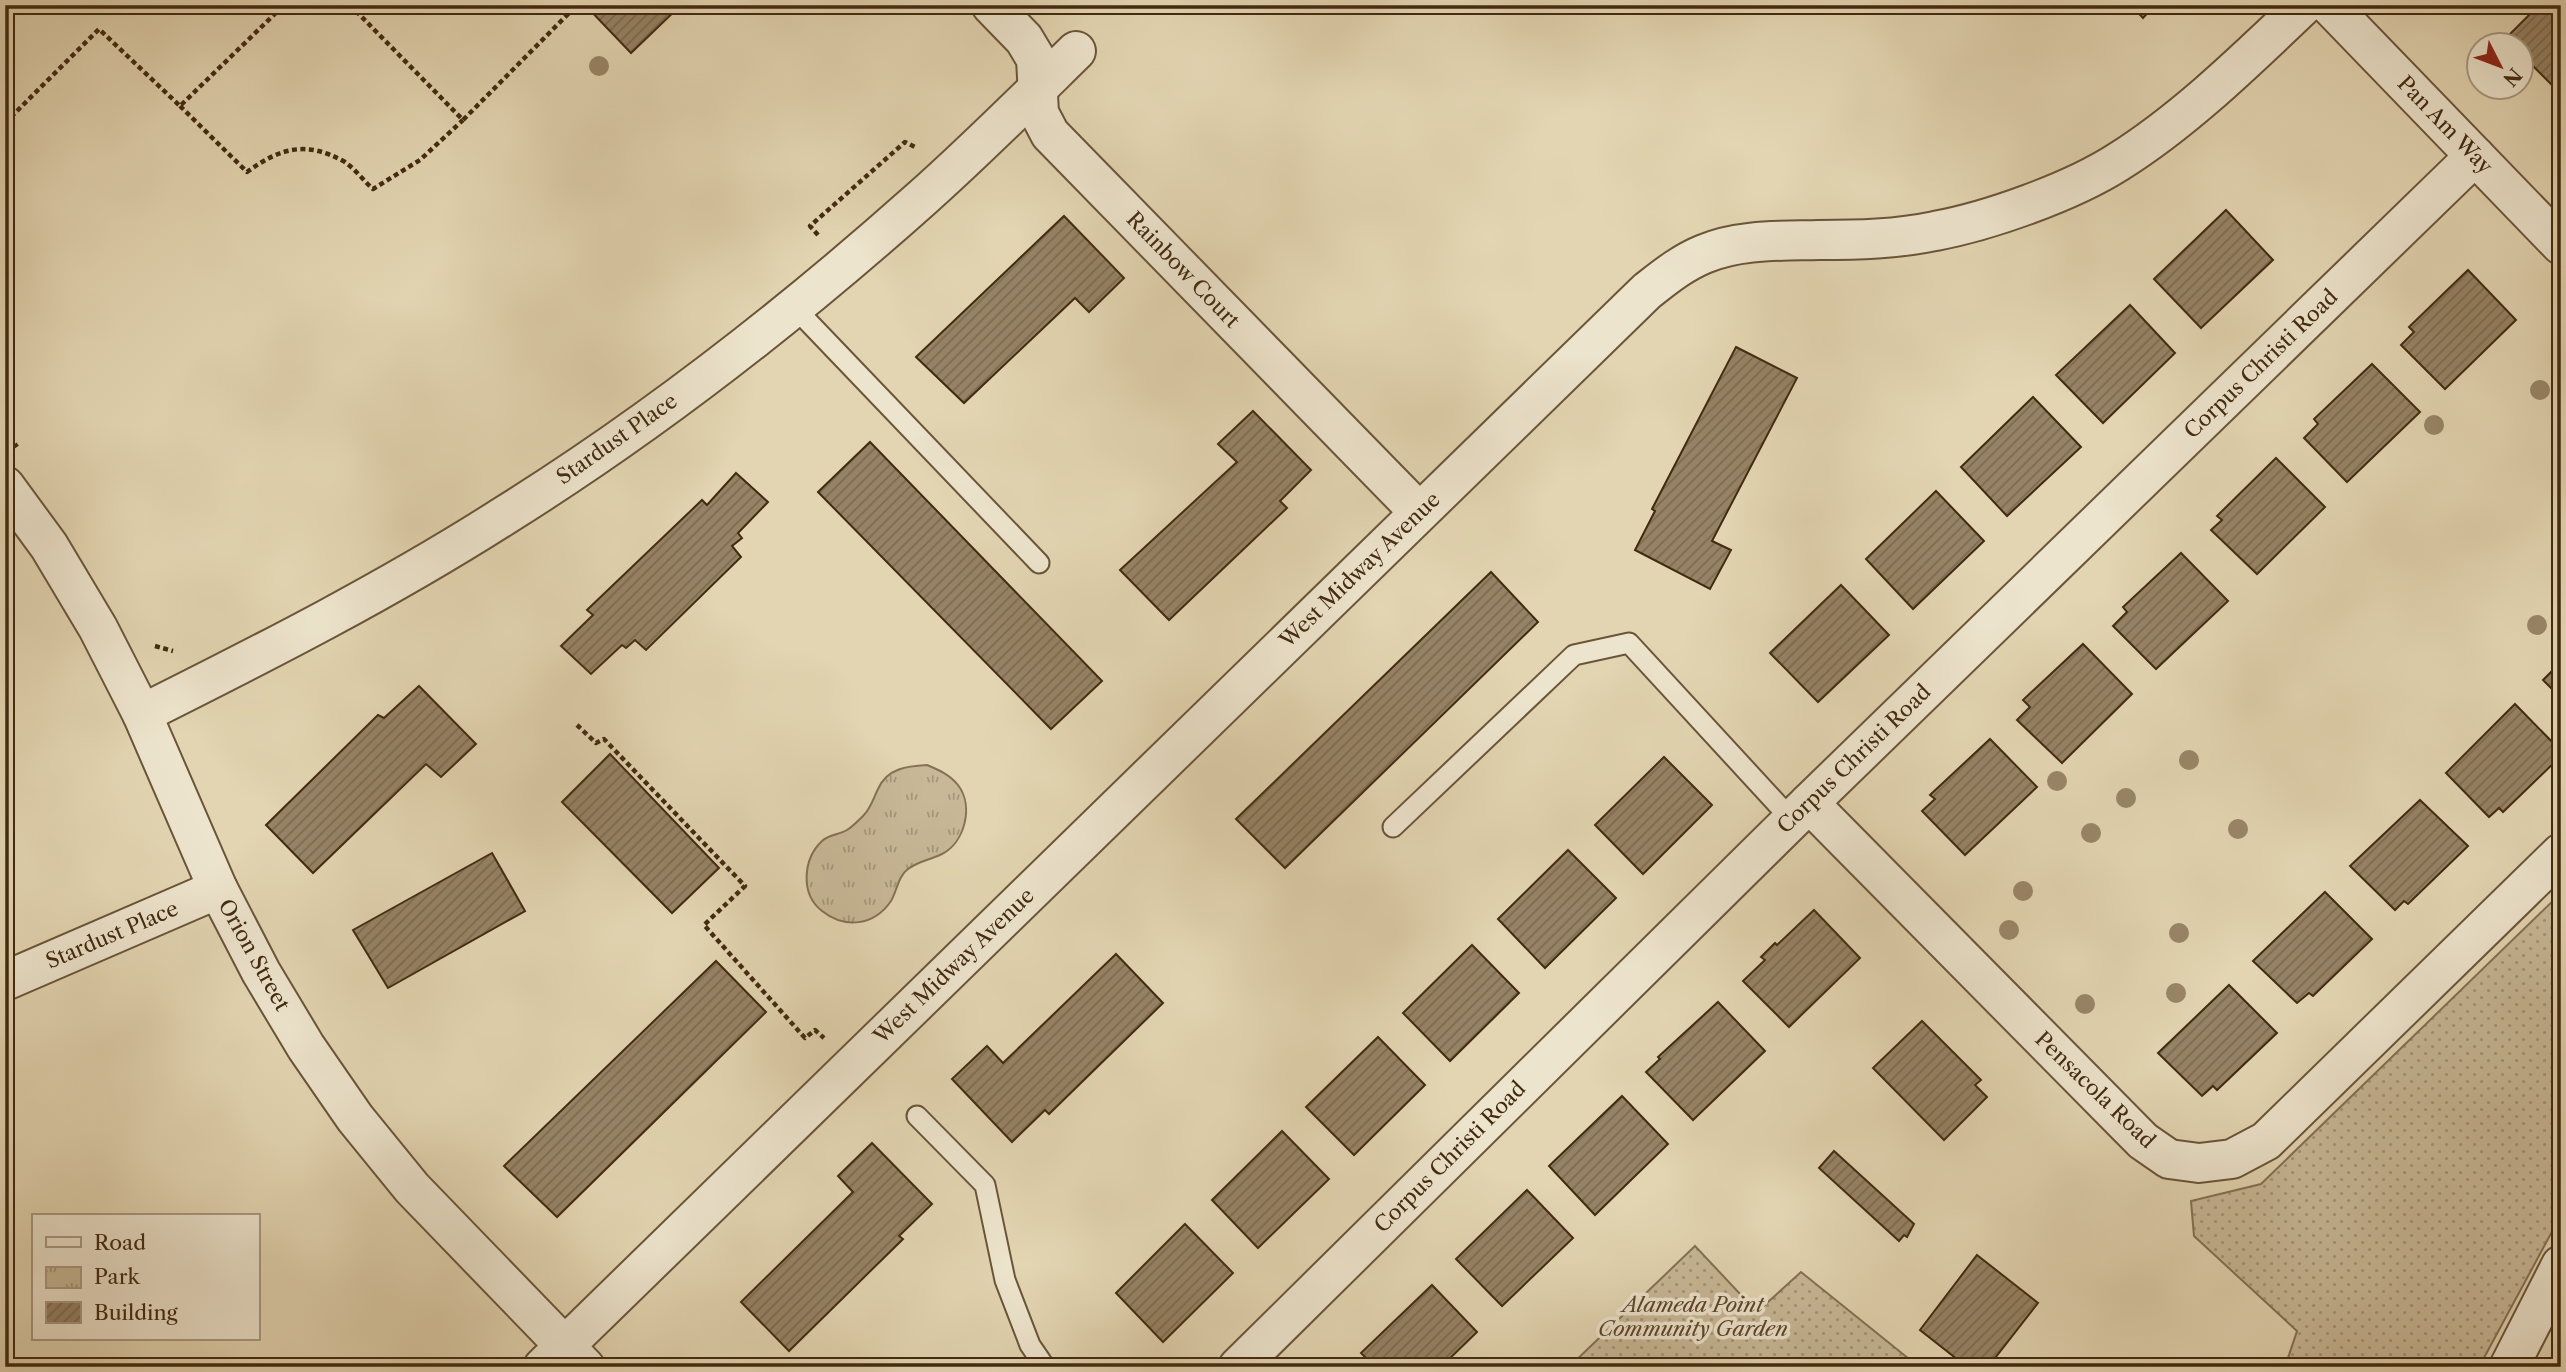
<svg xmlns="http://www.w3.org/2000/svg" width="2566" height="1372" font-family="'Libre Caslon Text',serif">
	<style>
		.grass { fill: url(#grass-dots); stroke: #857154; stroke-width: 2 }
		.park { fill: url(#park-tufts); stroke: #857154; stroke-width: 2 }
		.building { fill: url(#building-hatch); stroke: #422a11; stroke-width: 2 }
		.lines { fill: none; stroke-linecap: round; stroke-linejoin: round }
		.service-casing { stroke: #6a5539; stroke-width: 23 }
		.minor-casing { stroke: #6a5539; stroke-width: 42 }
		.tertiary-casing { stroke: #6a5539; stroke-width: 42 }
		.path { stroke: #422a11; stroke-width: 4.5; stroke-dasharray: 5 3.5; stroke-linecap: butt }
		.service { stroke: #ede4cd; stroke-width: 19 }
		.minor { stroke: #ede4cd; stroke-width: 38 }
		.tertiary { stroke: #ede4cd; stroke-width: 38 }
		.tree { fill: #998668 }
		.labels { text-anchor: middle; stroke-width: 7; stroke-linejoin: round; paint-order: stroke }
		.street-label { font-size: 21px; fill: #422a11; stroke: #ede4cd }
		.park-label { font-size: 21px; font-style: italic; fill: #5d462c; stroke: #ede4cd }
	</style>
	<defs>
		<pattern id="grass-dots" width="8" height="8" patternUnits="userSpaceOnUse" patternTransform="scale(1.75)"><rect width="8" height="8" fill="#c8b897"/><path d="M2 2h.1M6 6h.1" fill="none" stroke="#a4967a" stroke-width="1.8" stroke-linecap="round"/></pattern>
		<pattern id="park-tufts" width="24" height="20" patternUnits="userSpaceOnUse" patternTransform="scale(1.75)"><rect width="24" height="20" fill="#c8b897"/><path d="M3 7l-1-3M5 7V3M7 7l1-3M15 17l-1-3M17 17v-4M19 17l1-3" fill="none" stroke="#a4967a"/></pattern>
		<pattern id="building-hatch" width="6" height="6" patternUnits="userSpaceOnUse" patternTransform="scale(1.75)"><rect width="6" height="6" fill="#968365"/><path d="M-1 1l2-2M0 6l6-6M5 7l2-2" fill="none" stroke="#7c6b52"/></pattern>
	</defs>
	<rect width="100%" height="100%" fill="#e3d5b2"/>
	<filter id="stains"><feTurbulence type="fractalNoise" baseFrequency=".00286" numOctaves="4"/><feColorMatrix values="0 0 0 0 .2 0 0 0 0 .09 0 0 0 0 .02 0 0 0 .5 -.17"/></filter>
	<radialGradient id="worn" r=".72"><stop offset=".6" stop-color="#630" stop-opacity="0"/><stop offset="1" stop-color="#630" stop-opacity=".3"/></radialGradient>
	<g class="grass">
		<path d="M2561,893V1215L2479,1367H2285L2297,1331L2194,1236L2191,1201L2261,1184Z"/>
		<path d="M1695,1246L1757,1312L1801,1272L1919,1367H1569Z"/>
	</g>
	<path class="park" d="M927,765C939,770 950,775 958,785C974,806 965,842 942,854C930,860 919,861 908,869C898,876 897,891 891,901C874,926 845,929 822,911C800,894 803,859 822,841C829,834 839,835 847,830C852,827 858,821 863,816C871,808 873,799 878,789C887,768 908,766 927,765Z"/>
	<g class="building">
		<path d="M585,5H681L631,53Z"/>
		<path d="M2131,5H2155L2143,18Z"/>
		<path d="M2539,5H2561V94L2520,53V46H2513L2506,38Z"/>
		<path d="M2226,210L2273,260L2201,328L2154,279Z"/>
		<path d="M1064,216L1124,278L1089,312L1075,298L964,403L916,357Z"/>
		<path d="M2468,270L2516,320L2445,389L2401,345L2414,332L2409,327Z"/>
		<path d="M2130,305L2175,353L2103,423L2056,375Z"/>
		<path d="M1736,347L1797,378L1712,541L1731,550L1710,589L1635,550L1655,511L1652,509Z"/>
		<path d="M2372,364L2420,412L2347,482L2304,438L2318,424L2314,419Z"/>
		<path d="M2033,397L2081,447L2007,516L1961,467Z"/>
		<path d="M1253,411L1311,470L1280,501L1287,508L1169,620L1120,570L1237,462L1218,444Z"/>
		<path d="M870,442L1102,681L1051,729L818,492Z"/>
		<path d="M2276,458L2325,507L2257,574L2211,530L2222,520L2217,516Z"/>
		<path d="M736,473L768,502L738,533L742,538L732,546L741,557L646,650L635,640L626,648L622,645L591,674L561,646L593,615L587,610L702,500L707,505Z"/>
		<path d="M1936,491L1984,541L1913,609L1866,559Z"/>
		<path d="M2181,553L2228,601L2156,669L2113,626L2127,612L2123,607Z"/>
		<path d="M1491,572L1538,622L1285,868L1236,819Z"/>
		<path d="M1841,585L1889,635L1818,702L1770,653Z"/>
		<path d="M2083,644L2132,694L2062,763L2017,720L2030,707L2023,700Z"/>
		<path d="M2561,662V698L2543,680Z"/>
		<path d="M419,686L476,744L441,777L426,764L313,873L266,825L378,715L384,718Z"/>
		<path d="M2515,704L2561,751V756L2503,812L2499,808L2489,817L2446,773Z"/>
		<path d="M1990,739L2037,787L1965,855L1922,811L1935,799L1930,795Z"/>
		<path d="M610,754L719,868L672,913L562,802Z"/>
		<path d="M1664,757L1712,805L1643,874L1595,825Z"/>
		<path d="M2420,800L2468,846L2408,904L2404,901L2395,910L2350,866Z"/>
		<path d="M1568,850L1616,898L1545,968L1498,919Z"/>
		<path d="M492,853L525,911L388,988L353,930Z"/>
		<path d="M2325,892L2372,939L2313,996L2309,993L2297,1003L2253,961Z"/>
		<path d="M1814,910L1860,958L1789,1027L1743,981L1765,960L1761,957L1775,943L1777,945Z"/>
		<path d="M1472,945L1519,993L1450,1061L1403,1013Z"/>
		<path d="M1116,954L1163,1003L1049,1114L1045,1110L1012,1142L952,1079L987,1046L1003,1063Z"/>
		<path d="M716,961L766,1012L557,1217L504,1166Z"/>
		<path d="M2229,985L2277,1033L2217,1090L2213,1086L2202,1096L2158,1053Z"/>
		<path d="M1718,1002L1765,1051L1693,1120L1646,1072L1660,1059L1658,1057Z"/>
		<path d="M1922,1021L1981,1080L1975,1085L1987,1097L1944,1140L1873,1068Z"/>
		<path d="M1378,1037L1425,1085L1354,1155L1306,1107Z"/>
		<path d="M1622,1096L1668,1144L1595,1215L1549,1166Z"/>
		<path d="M1282,1131L1329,1179L1258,1248L1212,1200Z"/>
		<path d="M872,1143L932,1204L899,1236L903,1239L789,1351L741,1302L853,1192L838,1176Z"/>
		<path d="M1834,1151L1914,1224L1907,1237L1904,1235L1899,1241L1819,1168Z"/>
		<path d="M1527,1190L1573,1238L1502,1306L1456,1259Z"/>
		<path d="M1185,1224L1233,1273L1163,1342L1116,1293Z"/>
		<path d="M1977,1255L2038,1303L1988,1367H1967L1920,1330Z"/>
		<path d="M1432,1285L1477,1332L1441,1367H1375L1361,1353Z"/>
	</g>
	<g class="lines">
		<defs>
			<g id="service">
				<path d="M794,307L1039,563"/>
				<path d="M1393,827L1574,655L1629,643L1792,820"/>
				<path d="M917,1116L985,1185L1005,1280L1030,1345L1045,1367"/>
			</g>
			<g id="minor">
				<path d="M991,5L1024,39L1036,59L1039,113L1050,134L1419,512"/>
				<path d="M2329,5L2561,245"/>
				<path d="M5,486L49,546L98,628L142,714L218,889L261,972L306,1047L355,1118L412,1188L585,1367"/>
				<path d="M142,714C266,652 390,589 507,514C654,422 792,314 921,199C974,152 1025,101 1076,51"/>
				<path d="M1809,803L2143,1141L2169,1159L2199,1163L2232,1159L2266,1141L2561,853"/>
				<path d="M5,981L218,889"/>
				<path d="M1238,1367L1809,803L2475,156"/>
				<path d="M2509,1367L2561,1265"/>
			</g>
			<path id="tertiary" d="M543,1367L1647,291C1665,277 1682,263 1704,254C1739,239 1781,241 1819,240C1858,240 1897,239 1935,231C1989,221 2071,192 2118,162C2185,120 2246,60 2304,5"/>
		</defs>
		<use href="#service" class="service-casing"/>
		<use href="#minor" class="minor-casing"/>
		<use href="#tertiary" class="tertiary-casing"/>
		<g class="path">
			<path d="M350,5L463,120L577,5"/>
			<path d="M180,106L247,172C280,148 306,140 345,162C355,169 364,181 373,189L420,160L463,120"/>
			<path d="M5,123L99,29L180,106L284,5"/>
			<path d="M818,235L810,226L905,142L917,148"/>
			<path d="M5,430L17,447"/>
			<path d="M155,646L173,651"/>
			<path d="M577,725L596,743L604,739L745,886L704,925L805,1038L815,1030L824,1038"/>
		</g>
		<use href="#service" class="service"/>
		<use href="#minor" class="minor"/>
		<use href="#tertiary" class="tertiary"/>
	</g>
	<g class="tree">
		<circle cx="599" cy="66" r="10"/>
		<circle cx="2540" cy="390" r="10"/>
		<circle cx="2434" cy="425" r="10"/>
		<circle cx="2537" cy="625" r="10"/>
		<circle cx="2189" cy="760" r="10"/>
		<circle cx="2057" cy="781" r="10"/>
		<circle cx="2126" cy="798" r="10"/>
		<circle cx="2238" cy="829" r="10"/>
		<circle cx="2091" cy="833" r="10"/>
		<circle cx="2023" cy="891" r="10"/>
		<circle cx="2009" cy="930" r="10"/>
		<circle cx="2179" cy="933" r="10"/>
		<circle cx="2176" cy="993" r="10"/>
		<circle cx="2085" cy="1004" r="10"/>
	</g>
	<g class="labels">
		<g class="street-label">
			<text transform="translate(2445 125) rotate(46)" y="7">Pan Am Way</text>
			<text transform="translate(1183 270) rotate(46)" y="7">Rainbow Court</text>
			<text transform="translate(2261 364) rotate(-44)" y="7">Corpus Christi Road</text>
			<text transform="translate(617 439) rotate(-35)" y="7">Stardust Place</text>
			<text transform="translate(1360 570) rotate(-44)" y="7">West Midway Avenue</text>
			<text transform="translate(1854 759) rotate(-44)" y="7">Corpus Christi Road</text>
			<text transform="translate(112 935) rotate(-23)" y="7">Stardust Place</text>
			<text transform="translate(254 955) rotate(61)" y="7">Orion Street</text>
			<text transform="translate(954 966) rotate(-44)" y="7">West Midway Avenue</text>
			<text transform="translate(2095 1090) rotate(44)" y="7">Pensacola Road</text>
			<text transform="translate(1450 1157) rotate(-45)" y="7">Corpus Christi Road</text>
		</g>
		<g class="park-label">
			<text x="1693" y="1312">Alameda Point<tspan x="1693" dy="24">Community Garden</tspan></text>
		</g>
	</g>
	<rect width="2566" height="1372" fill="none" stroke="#e3d5b2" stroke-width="28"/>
	<rect x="7" y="7" width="2552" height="1358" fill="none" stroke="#422a11" stroke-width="3.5"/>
	<rect x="14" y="14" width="2538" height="1344" fill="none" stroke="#422a11" stroke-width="2"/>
	<rect x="32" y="1214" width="228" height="126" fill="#ede4cd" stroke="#a99a82" stroke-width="2"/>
	<rect x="46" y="1237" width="35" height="10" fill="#ede4cd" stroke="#a99a82" stroke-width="2"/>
	<text x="94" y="1250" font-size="21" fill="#422a11">Road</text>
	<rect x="46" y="1267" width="35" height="21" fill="url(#park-tufts)" stroke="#a99a82" stroke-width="2"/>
	<text x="94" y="1284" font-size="21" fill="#422a11">Park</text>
	<rect x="46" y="1302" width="35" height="21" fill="url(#building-hatch)" stroke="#a99a82" stroke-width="2"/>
	<text x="94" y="1320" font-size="21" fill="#422a11">Building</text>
	<g transform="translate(2500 66) rotate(132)"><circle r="33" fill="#ede4cd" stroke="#a99a82" stroke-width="2"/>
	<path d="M0-5L12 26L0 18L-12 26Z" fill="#8f2418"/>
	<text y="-10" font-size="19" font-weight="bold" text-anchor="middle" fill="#422a11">N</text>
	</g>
	<rect width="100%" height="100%" filter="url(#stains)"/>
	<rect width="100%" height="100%" fill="url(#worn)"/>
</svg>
